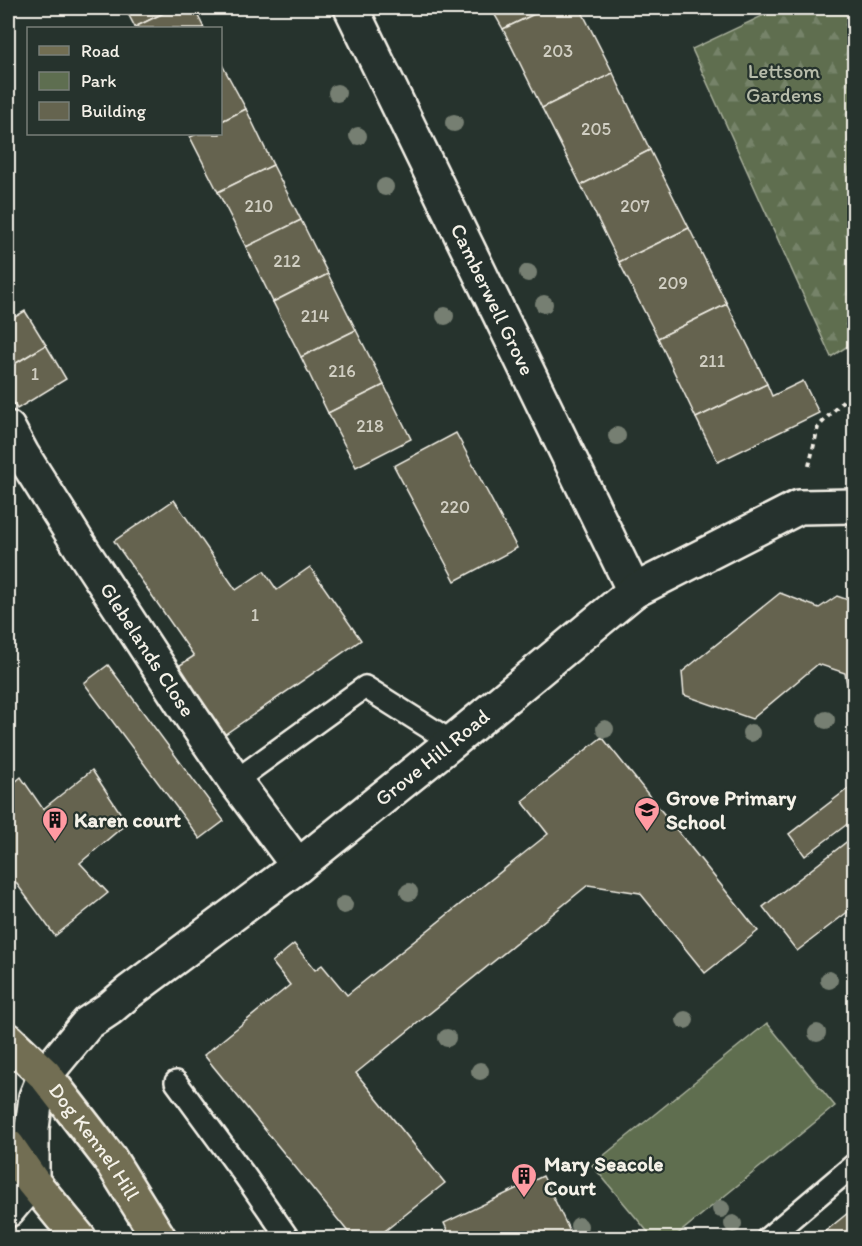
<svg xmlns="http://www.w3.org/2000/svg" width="862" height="1246" font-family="Itim,sans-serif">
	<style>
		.green { fill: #5e6e50; stroke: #a9b09c; stroke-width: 1.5 }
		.forest { fill: url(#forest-firs); stroke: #a9b09c; stroke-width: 1.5 }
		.building { fill: #65644f; stroke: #f4f1e8; stroke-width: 1.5 }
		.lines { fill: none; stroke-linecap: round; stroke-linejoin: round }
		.lane-casing { stroke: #f4f1e8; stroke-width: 26 }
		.street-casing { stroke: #f4f1e8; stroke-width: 38 }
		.primary-casing { stroke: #f4f1e8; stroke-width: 38 }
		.path { stroke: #f4f1e8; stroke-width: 4; stroke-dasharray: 4.5 4.5; stroke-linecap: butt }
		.lane { stroke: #26332d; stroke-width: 21 }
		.street { stroke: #26332d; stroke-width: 33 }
		.primary { stroke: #726e52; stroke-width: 33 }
		.tree { fill: #767f72 }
		.labels { text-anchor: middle; stroke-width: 4.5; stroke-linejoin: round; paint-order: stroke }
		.number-label { font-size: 18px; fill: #d0cec2 }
		.park-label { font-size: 21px; fill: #b8bdab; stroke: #26332d }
		.street-label { font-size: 21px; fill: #f4f1e8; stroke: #26332d }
		.poi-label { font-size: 21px; font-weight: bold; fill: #f4f1e8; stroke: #26332d; text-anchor: start }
	</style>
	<defs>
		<pattern id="forest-firs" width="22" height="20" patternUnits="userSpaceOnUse" patternTransform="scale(1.5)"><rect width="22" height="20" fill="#5e6e50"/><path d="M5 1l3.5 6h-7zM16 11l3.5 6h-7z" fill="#768369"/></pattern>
	</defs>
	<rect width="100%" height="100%" fill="#26332d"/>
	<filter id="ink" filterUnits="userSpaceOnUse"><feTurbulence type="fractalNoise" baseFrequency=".0167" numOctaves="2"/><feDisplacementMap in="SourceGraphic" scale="12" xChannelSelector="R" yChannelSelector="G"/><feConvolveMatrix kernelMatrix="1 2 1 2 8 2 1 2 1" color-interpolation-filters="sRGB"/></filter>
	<g filter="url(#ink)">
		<path class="green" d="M767,1023L835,1106L673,1238H653L592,1165Z"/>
		<path class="forest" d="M779,8H854V342L831,357L692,49Z"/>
		<g class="building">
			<path d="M125,8H174L135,27Z"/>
			<path d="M174,8H194L204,28H136L135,27Z"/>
			<path d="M491,8H547L503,29Z"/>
			<path d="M547,8H580L613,73L542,108L503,29Z"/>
			<path d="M220,61L246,109L220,122Z"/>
			<path d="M613,73L650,150L581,185L542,108Z"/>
			<path d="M246,109L273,165L218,192L190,137L197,134H220V122Z"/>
			<path d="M650,150L689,228L619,262L581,185Z"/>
			<path d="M273,165L301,220L246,247L218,192Z"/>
			<path d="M301,220L328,274L273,302L246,247Z"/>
			<path d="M689,228L727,304L658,338L619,262Z"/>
			<path d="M328,274L356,330L301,357L273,302Z"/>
			<path d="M727,304L767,384L696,418L658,338Z"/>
			<path d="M25,311L46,345L8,368V321Z"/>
			<path d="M356,330L384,385L328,413L301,357Z"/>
			<path d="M46,345L66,379L17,409L8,394V368Z"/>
			<path d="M803,381L819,413L718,462L696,418L767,384L772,396Z"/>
			<path d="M384,385L411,439L356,467L328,413Z"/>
			<path d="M456,433L517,548L455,581L394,466Z"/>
			<path d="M174,500L236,590L264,571L277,590L310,567L361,640L221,737L174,669L194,656L114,541Z"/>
			<path d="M780,593L819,608L837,596L854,602V706L851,705L845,673L818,664L752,719L684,695L682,672Z"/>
			<path d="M108,665L224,821L200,839L84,683Z"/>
			<path d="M602,737L758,931L705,973L640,893L588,885L356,1073L445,1183L376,1238H353L204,1055L290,985L272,962L294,944L315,970L322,965L347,995L548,834L522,801Z"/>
			<path d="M92,770L127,823L80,863L108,893L55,936L8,872V788L21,777L43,809Z"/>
			<path d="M854,784V819L805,856L789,834Z"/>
			<path d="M854,836V907L797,951L763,907Z"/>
			<path d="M543,1176L573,1238H451L444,1223Z"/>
			<path d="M854,1208V1238H817Z"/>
		</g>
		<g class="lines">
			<defs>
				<g id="lane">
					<path d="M235,781L365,687L452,742"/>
					<path d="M176,1082L245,1176L288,1238"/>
					<path d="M768,1238L854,1165"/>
				</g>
				<g id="street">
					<path id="s1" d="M351,8L634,591"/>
					<path id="s2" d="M8,428L22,454L83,551L186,709L235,781L298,866"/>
					<path id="s3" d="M8,1210L32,1181V1128L36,1097L45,1075L88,1023L109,1009L129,992L298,866L452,742L634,591L799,507L854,506"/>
				</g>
				<g id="primary">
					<path id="s4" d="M8,1040L45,1075L110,1159L159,1238"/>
					<path d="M8,1146L32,1181L79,1238"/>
				</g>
			</defs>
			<use href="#lane" class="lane-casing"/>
			<use href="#street" class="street-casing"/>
			<use href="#primary" class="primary-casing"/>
			<path class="path" d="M809,466L818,427L854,389"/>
			<use href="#lane" class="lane"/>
			<use href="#street" class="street"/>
			<use href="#primary" class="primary"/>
		</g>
		<g class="tree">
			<circle cx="337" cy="93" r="9"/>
			<circle cx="454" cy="123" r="9"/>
			<circle cx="358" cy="136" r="9"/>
			<circle cx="385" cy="187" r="9"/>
			<circle cx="528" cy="273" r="9"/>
			<circle cx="544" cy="304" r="9"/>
			<circle cx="445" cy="316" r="9"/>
			<circle cx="617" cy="436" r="9"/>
			<circle cx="826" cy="720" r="9"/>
			<circle cx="605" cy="729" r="9"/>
			<circle cx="751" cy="733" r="9"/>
			<circle cx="409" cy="892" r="9"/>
			<circle cx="344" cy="905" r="9"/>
			<circle cx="829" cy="980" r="9"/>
			<circle cx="685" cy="1020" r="9"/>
			<circle cx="817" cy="1033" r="9"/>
			<circle cx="447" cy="1038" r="9"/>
			<circle cx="480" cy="1071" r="9"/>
			<circle cx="721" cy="1209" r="9"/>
			<circle cx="733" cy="1224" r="9"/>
			<circle cx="579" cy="1226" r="9"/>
		</g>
	</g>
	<defs>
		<symbol id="school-pin" viewBox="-11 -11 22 30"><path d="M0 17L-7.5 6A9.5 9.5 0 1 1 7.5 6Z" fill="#ff9aa2" stroke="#26332d"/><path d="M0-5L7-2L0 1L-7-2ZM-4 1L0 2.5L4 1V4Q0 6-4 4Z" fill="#111"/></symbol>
		<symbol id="building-pin" viewBox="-11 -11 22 30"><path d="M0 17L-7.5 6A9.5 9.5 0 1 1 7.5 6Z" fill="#ff9aa2" stroke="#26332d"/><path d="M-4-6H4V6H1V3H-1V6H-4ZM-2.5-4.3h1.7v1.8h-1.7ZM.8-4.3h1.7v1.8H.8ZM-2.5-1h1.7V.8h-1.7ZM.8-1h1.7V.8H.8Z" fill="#111"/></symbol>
	</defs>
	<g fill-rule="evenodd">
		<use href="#school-pin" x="632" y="795" width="30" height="40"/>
		<use href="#building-pin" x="40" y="805" width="30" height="40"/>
		<use href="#building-pin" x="509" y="1161" width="30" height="40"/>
	</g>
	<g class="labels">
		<g class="number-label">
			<text x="558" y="57">203</text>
			<text x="596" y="135">205</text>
			<text x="259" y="212">210</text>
			<text x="635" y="212">207</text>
			<text x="287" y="267">212</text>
			<text x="673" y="289">209</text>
			<text x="315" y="322">214</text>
			<text x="712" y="367">211</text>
			<text x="342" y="377">216</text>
			<text x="35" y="380">1</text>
			<text x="370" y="432">218</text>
			<text x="455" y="513">220</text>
			<text x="255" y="621">1</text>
		</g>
		<g class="park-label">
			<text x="784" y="78">Lettsom<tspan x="784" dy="24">Gardens</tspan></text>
		</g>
		<g class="street-label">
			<text dy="7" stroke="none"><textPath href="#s1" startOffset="324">Camberwell Grove</textPath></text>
			<text dy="7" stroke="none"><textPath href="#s2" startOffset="262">Glebelands Close</textPath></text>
			<text dy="7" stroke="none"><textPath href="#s3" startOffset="648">Grove Hill Road</textPath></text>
			<text dy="7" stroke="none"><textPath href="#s4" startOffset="134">Dog Kennel Hill</textPath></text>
		</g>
		<g class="poi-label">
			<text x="666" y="805">Grove Primary<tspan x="666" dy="24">School</tspan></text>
			<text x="74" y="827">Karen court</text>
			<text x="544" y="1171">Mary Seacole<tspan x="544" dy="24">Court</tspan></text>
		</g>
	</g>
	<rect width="862" height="1246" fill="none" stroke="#26332d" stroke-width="30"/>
	<rect x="15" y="15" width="832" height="1216" fill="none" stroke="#f4f1e8" stroke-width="2" filter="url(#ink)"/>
	<rect x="27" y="27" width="195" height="108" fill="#26332d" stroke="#787f78" stroke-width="1.5"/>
	<rect x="39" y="46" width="30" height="9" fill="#726e52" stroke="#787f78" stroke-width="1.5"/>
	<text x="81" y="57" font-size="18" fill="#f4f1e8">Road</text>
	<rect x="39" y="72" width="30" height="18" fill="#5e6e50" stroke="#787f78" stroke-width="1.5"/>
	<text x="81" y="87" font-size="18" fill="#f4f1e8">Park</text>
	<rect x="39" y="102" width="30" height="18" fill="#65644f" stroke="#787f78" stroke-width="1.5"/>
	<text x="81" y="117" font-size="18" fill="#f4f1e8">Building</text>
</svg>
